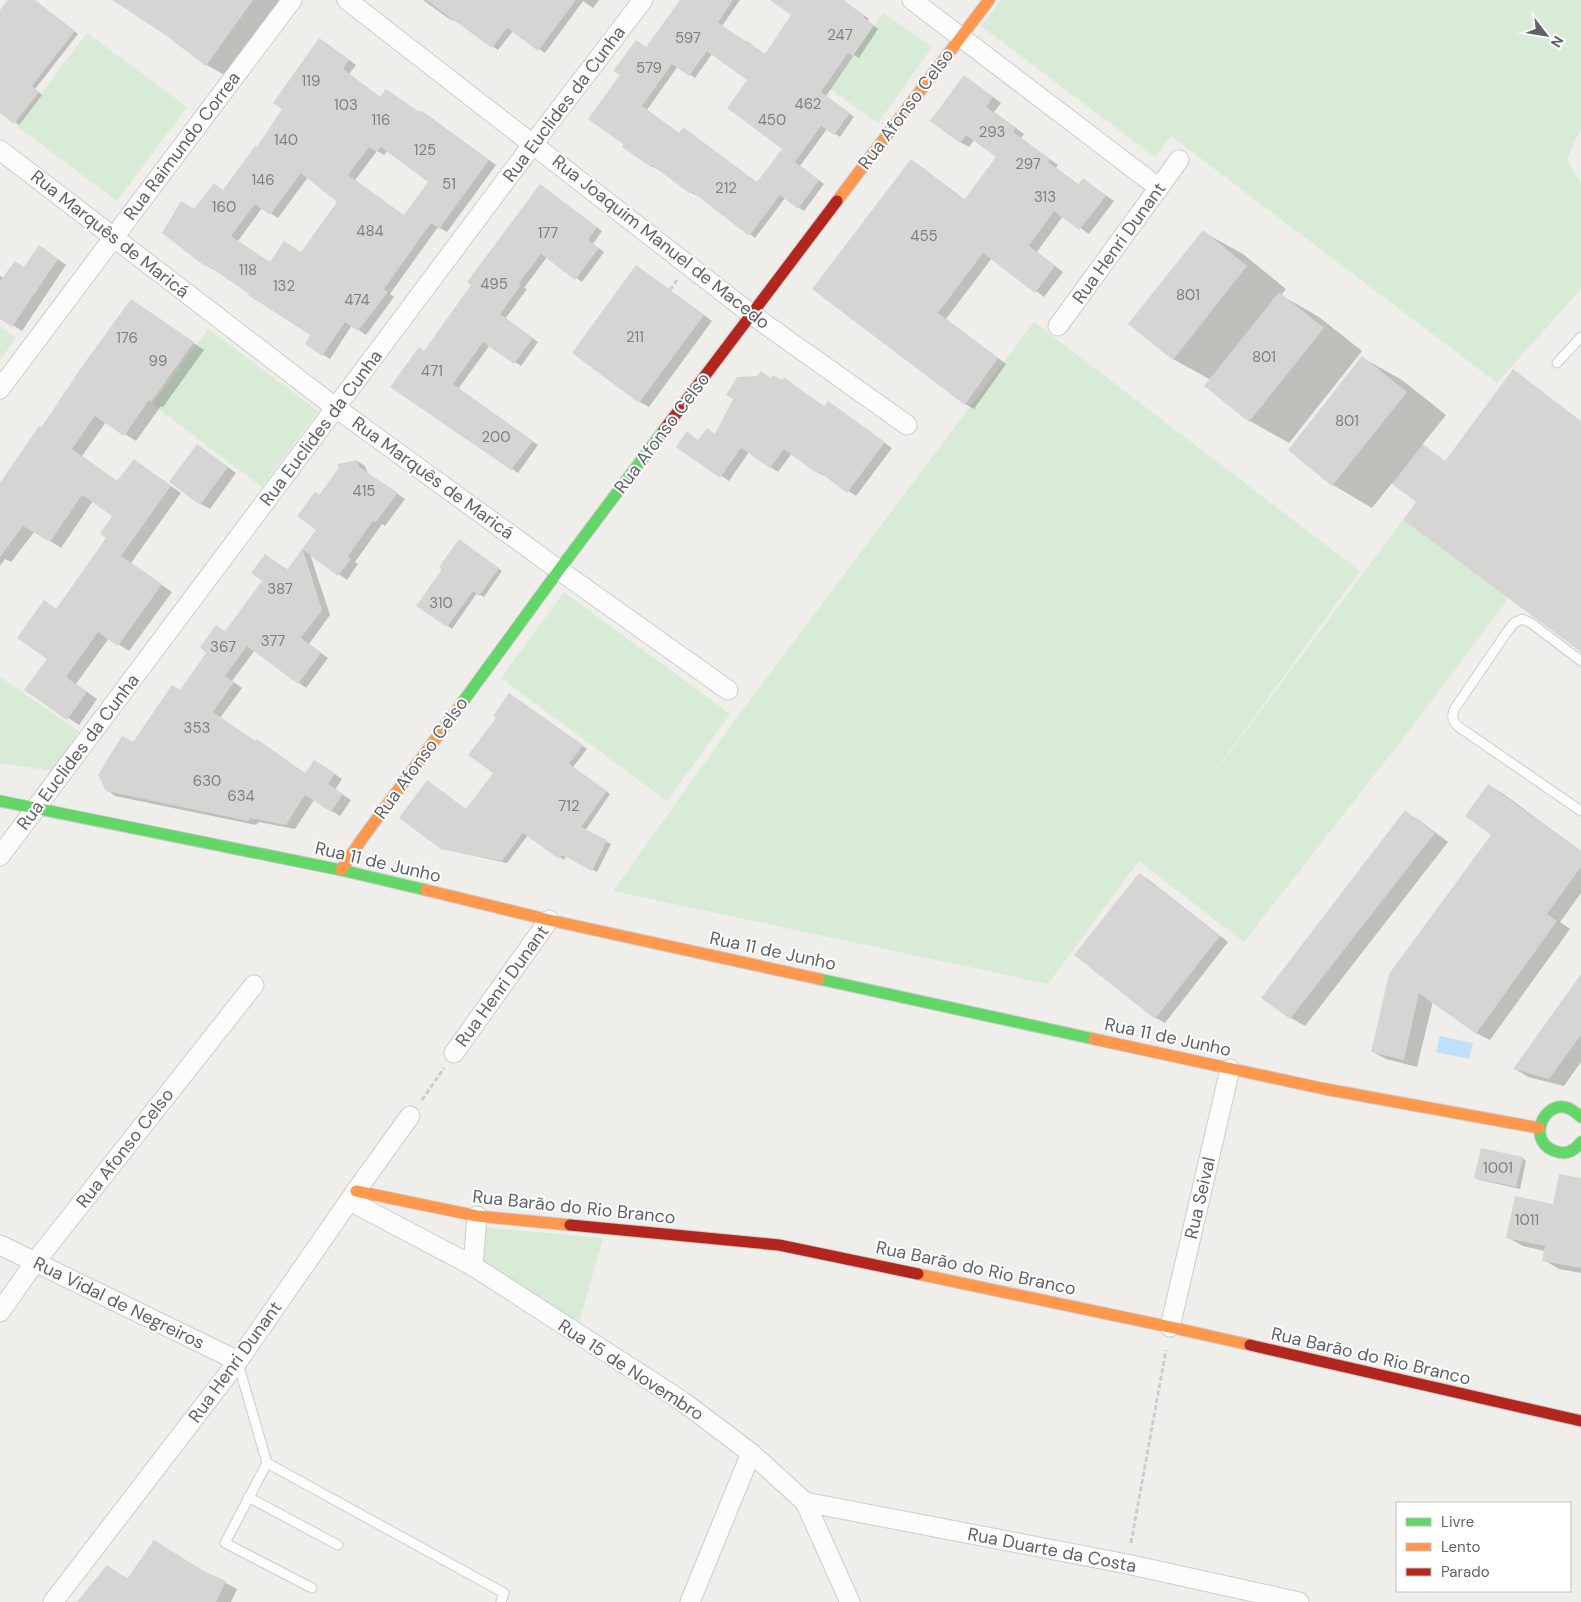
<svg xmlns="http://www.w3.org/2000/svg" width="1581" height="1602" font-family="'DM Sans',sans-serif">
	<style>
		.green { fill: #d8ebd6 }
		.water { fill: #bfe0f9 }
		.shadow { fill: #0003; fill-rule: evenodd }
		.building { fill: #d6d5d3; fill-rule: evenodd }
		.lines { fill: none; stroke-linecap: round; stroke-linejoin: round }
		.lane-casing { stroke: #cbcccc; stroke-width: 11 }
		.street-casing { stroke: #cbcccc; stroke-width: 21 }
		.fast-casing { stroke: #cacacb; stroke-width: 13 }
		.slow-casing { stroke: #cacacb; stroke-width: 13 }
		.jam-casing { stroke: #cacacb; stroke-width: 13 }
		.path { stroke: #cacfcc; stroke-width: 3; stroke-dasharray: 5 2.5; stroke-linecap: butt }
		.lane { stroke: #fdfcfc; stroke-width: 9 }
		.street { stroke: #fdfcfc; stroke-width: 19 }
		.fast { stroke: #63d668; stroke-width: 11 }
		.slow { stroke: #ff974d; stroke-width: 11 }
		.jam { stroke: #b3261e; stroke-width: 11 }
		.labels { text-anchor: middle; stroke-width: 4; stroke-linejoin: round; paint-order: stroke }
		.number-label { font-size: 15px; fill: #7e8184 }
		.street-label { font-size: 18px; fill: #5f6368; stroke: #fff }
	</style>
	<rect width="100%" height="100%" fill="#efeeea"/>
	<g class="green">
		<path d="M1001,0H1581V128L1567,160L1581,183V289L1497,383L1171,136L1155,157L981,26Z"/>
		<path d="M883,13L932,47L878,123L830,89Z"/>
		<path d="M87,33L187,107L117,201L17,126Z"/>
		<path d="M1034,322L1360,571L1184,814L1403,520L1509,598L1422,714L1244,942L1139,861L1048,984L613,891L746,705Z"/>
		<path d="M0,327L16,338L0,360Z"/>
		<path d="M208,329L318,411L262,487L152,404Z"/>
		<path d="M564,592L730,714L667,801L501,678Z"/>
		<path d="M0,677L79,731L52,771L0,763Z"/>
		<path d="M481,1227L603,1238L578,1326L479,1264Z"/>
	</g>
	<path class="water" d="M1440,1036L1473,1043L1469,1059L1436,1052Z"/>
	<g class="shadow">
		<path d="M9,0H34L78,34L35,89L42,95L19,125L0,111V12Z"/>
		<path d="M115,0H280L282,2L228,77L207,65L164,33Z"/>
		<path d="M423,0H599L593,8L583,1L545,53L513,31L498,50L455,20L454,21L448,18Z"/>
		<path d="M682,0H740L722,26L766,55L793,14L776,0H841L869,19L867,21L878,29L859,58L854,55L826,96L854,117L840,137L827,129L800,166L824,184L804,211L785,198L755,238L696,193L695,195L690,192L658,167L657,169L651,166L624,146L647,48ZM712,54L749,80L784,148L758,183L680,134L647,110L678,66L695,78Z"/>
		<path d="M326,43L356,65L349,74L381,98L419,112L420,111L427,115L496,165L447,232L438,227L390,294L394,297L366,335L352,325L330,359L306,344L312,335L215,268L214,270L207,266L164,233L224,191L257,148ZM388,150L430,181L404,216L355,180L377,151L384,155ZM308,177L339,202L302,253L270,263L238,241L262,208L278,218Z"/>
		<path d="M973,82L1001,103L994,112L1024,134L1021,138L1058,165L1056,168L1079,185L1084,180L1114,201L1089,234L1063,216L1037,252L1063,272L1044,297L992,258L946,319L1006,364L974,409L965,404L813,289L920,166L965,200L998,157L974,140L969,147L960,142Z"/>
		<path d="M546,189L602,231L593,244L604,252L582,282L547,257L524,288L527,289L505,319L538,342L521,366L490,345L458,389L538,445L518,473L392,387L425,352Z"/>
		<path d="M1203,232L1243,254L1286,289L1281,295L1319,317L1362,351L1289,443L1250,421L1211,380L1173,359Z"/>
		<path d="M48,252L66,265L22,331L0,317V276L4,278L25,268Z"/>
		<path d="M645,272L712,321L649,407L640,402Z"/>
		<path d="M132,301L204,350L163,407L161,406L136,441L106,422L82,456L118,482L134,460L181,493L131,563L172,592L129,651L109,638L76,684L97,699L79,725L26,690L48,659L57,610L107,538L114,516L93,501L61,548L35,531L11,562L5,559L0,566V485Z"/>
		<path d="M1363,358L1402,380L1446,415L1422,445L1446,463L1581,421V651L1417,502L1392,483L1372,508L1333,485Z"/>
		<path d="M772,379L782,382L784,379L825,407H836L892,448L856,496L825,475L824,476L817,472L792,453L778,472L749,452L729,481L678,446L695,438L699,441L716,435Z"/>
		<path d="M197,445L236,473L210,509L201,504Z"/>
		<path d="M357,461L365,466L368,474L405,499L385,526L382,524L355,562L358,564L347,580L310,554L330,615L309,644L328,658L306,688L255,650L232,681L242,688L220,718L306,774L323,766L342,779L335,790L351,800L340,816L314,800L295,829L259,822L256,825L115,796L107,790L134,744L180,691L264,581L265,555L288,570L317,529L319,496Z"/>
		<path d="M463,543L502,571L484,597L477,593L452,629L418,605Z"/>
		<path d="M513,697L587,749L573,767L610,794L585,831L611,844L597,872L566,856L564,860L528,835L507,863L447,850L442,848L494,772Z"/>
		<path d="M1489,785L1502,793L1581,851V893L1560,922L1570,929L1490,1040L1476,1033L1433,1001L1417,1067L1386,1059L1373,1052L1493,835Z"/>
		<path d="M1405,812L1419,820L1448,842L1305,1026L1291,1018L1263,997Z"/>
		<path d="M1140,874L1149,880L1228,942L1165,1023L1156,1018Z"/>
		<path d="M1581,976V1062L1564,1086L1528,1077L1515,1069Z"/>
		<path d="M1522,1158L1526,1161L1520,1189L1480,1180L1476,1178Z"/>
		<path d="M1581,1179V1273L1559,1269L1544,1260L1545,1251L1523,1246L1507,1237L1554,1205Z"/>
		<path d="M107,1566L128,1579L205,1572L237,1589L231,1602H79Z"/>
	</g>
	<g class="building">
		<path d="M8,0H35L75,31L32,86L39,92L14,124L0,113V10Z"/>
		<path d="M112,0H253L206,66L164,34Z"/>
		<path d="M426,0H576L538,51L507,28L492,48Z"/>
		<path d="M680,0H733L718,22L745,42L746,40L765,54L791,15L770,0H843L864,15L863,17L874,25L853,56L848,53L821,92L850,113L834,135L821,126L795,162L819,180L798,209L780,195L749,236L691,191L689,193L652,165L651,167L622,147L623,144L588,119L620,75L613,71L636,40L646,47ZM707,51L747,80L727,108L782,149L757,182L683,127L679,133L642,106L672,64L689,76Z"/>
		<path d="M319,38L349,60L343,69L380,97L386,89L418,111L419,110L489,160L439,229L431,223L384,289L388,292L358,331L345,322L322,356L305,344L310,335L248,295L249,294L207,265L206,267L162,233L181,201L194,209L214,183L223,190L255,146L257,147L282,109L273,103ZM369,147L377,152L381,147L428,182L404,215L348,175ZM301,173L337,202L301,252L284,241L270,262L231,236L255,204L270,215Z"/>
		<path d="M964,75L993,97L986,107L1016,128L1013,132L1050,159L1048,162L1078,185L1083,178L1106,196L1079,230L1054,211L1029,246L1055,266L1035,293L983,253L938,313L998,358L965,405L812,289L911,159L964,200L996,157L966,135L960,143L930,121Z"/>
		<path d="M540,184L597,227L588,240L599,248L575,280L541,254L519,283L521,285L500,314L533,338L514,364L483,342L453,384L533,441L511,470L390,387L419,347L424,351L471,285L467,282Z"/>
		<path d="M1203,230L1247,266L1173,360L1128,324Z"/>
		<path d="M39,245L58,259L12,327L0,319V281L15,261L24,267Z"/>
		<path d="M636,265L704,315L639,403L572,353Z"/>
		<path d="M1279,292L1324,328L1249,422L1204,386Z"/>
		<path d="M131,299L194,342L151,402L149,400L124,436L95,416L72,449L117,481L134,459L171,486L121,556L162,584L118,646L98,632L66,677L87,692L67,720L24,690L47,659L17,638L44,600L56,609L106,538L100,534L112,516L82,495L50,542L23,526L0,557V483L39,426L41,428L83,365Z"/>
		<path d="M1362,356L1407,392L1332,486L1288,450Z"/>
		<path d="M1513,369L1581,421V652L1403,520L1416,502L1392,484L1423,444L1445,461Z"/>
		<path d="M761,371L771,378L773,375L782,380L784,377L824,407L828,401L885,442L847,493L818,471L816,473L784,449L770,468L741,448L720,478L676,447L687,431L698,440L707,428L715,434L733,399L726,395L737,377L757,376Z"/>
		<path d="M197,444L228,467L200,505L169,482Z"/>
		<path d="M357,460L359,467L398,493L376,522L373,521L348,556L351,559L338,576L303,550L322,610L301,638L321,653L298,684L247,646L225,676L234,682L213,712L255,741L257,739L305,773L314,760L335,773L328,784L343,794L331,812L305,795L286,825L250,818L248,821L106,791L98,775L122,736L133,742L172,685L180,690L206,653L200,647L216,625L225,631L262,581L251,573L265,554L287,570L316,530L297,516L315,492L319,495L338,469V464Z"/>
		<path d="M459,539L499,568L479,596L473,591L447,627L416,606L442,569L439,567Z"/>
		<path d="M509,693L583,745L569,764L607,791L581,827L607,840L592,871L562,855L559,859L523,833L502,861L441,849L399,818L427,780L466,809L493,773L468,755L496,718L493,716Z"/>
		<path d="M1488,784L1581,851V867L1547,914L1557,921L1476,1034L1419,993L1404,1060L1371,1052L1389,974L1491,835L1465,816Z"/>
		<path d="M1405,810L1435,833L1290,1019L1261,998Z"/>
		<path d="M1139,873L1220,936L1155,1019L1074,955Z"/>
		<path d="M1581,974V1035L1549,1079L1513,1069Z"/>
		<path d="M1481,1148L1523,1157L1516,1187L1474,1178Z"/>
		<path d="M1559,1174L1581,1178V1268L1542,1261L1545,1246L1506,1238L1515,1196L1553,1204Z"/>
		<path d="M154,1540L202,1570L226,1581L216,1602H77L107,1565L127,1579Z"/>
	</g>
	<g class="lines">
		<defs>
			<g id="lane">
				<path d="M1557,363L1581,337"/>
				<path d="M1581,661L1531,623L1522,619L1514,623L1507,632L1455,708C1451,716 1452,721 1459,727L1581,811"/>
				<path d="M238,1363L267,1463L504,1593L501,1602"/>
				<path d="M267,1463L225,1543L312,1588"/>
				<path d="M248,1497L338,1545"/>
			</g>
			<g id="street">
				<path d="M347,0L751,314L907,425"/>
				<path d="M912,0L1159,188"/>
				<path d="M0,150L336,408L559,570L728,690"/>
				<path d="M1058,326L1179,160"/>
				<path d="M0,389L292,0"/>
				<path d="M0,856L533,144L643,0"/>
				<path d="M454,1053L549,920"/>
				<path d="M350,1201L473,1266L682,1401L751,1453L805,1502L850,1602"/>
				<path d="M0,1245L238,1361"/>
				<path d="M473,1266L477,1216"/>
				<path d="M0,1312L35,1262L254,985"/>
				<path d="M1170,1327L1230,1069"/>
				<path d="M805,1502L1127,1564L1299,1602"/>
				<path d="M53,1602L238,1361L356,1191L410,1116"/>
				<path d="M690,1602L751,1453"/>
			</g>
			<g id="fast">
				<path d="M462,703L559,570L664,430"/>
				<path d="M0,801L341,870L426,890"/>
				<path d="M819,979L1094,1039"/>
				<path d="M1581,1117C1577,1114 1573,1110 1568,1108C1544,1099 1524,1143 1558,1152C1568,1155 1575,1150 1581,1142"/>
			</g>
			<g id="slow">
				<path d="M837,201L989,0"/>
				<path d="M341,870L362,839L462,703"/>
				<path d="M426,890L549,920L819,979"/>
				<path d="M1094,1039L1325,1089L1539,1128"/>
				<path d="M356,1191L477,1216L570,1225"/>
				<path d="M918,1274L1170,1327L1250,1345"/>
			</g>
			<g id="jam">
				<path d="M664,430L837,201"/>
				<path d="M570,1225L779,1245L918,1274"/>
				<path d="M1250,1345L1581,1421"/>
			</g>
		</defs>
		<use href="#lane" class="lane-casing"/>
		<use href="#street" class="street-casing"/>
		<use href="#fast" class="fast-casing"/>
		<use href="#slow" class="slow-casing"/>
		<use href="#jam" class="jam-casing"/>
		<g class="path">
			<path d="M670,290L677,280"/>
			<path d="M422,1100L444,1068"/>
			<path d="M1131,1543L1166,1350"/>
		</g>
		<use href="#lane" class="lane"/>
		<use href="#street" class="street"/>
		<use href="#fast" class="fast"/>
		<use href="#slow" class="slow"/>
		<use href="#jam" class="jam"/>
	</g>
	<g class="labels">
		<g class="number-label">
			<text x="840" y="40">247</text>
			<text x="688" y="43">597</text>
			<text x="649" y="73">579</text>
			<text x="311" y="86">119</text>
			<text x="808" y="109">462</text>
			<text x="346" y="110">103</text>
			<text x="381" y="125">116</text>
			<text x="772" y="125">450</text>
			<text x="992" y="137">293</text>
			<text x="286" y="145">140</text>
			<text x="425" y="155">125</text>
			<text x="1028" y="169">297</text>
			<text x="263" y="185">146</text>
			<text x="449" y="189">51</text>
			<text x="726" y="193">212</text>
			<text x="1045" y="202">313</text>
			<text x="224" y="212">160</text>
			<text x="370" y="236">484</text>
			<text x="548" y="238">177</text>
			<text x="924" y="241">455</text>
			<text x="248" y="275">118</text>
			<text x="494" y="289">495</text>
			<text x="284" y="291">132</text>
			<text x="1188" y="300">801</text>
			<text x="357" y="305">474</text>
			<text x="635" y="342">211</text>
			<text x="127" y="343">176</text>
			<text x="1264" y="362">801</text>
			<text x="158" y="366">99</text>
			<text x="432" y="376">471</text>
			<text x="1347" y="426">801</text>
			<text x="496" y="442">200</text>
			<text x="364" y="496">415</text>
			<text x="280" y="594">387</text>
			<text x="441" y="608">310</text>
			<text x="273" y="646">377</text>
			<text x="223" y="652">367</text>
			<text x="197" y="733">353</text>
			<text x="207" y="786">630</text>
			<text x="241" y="801">634</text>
			<text x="569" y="811">712</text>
			<text x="1498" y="1173">1001</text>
			<text x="1527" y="1225">1011</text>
		</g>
		<g class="street-label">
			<text transform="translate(564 104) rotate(-53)" y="6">Rua Euclides da Cunha</text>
			<text transform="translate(906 109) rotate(-53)" y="6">Rua Afonso Celso</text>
			<text transform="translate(182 146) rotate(-53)" y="6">Rua Raimundo Correa</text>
			<text transform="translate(110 234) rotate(38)" y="6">Rua Marquês de Maricá</text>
			<text transform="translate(661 242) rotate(38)" y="6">Rua Joaquim Manuel de Macedo</text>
			<text transform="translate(1119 243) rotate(-54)" y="6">Rua Henri Dunant</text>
			<text transform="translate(321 428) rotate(-53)" y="6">Rua Euclides da Cunha</text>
			<text transform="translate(662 433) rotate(-53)" y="6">Rua Afonso Celso</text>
			<text transform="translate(433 478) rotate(36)" y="6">Rua Marquês de Maricá</text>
			<text transform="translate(78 752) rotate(-53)" y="6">Rua Euclides da Cunha</text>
			<text transform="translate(421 758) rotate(-54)" y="6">Rua Afonso Celso</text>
			<text transform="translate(378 862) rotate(13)" y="6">Rua 11 de Junho</text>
			<text transform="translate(773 951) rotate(12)" y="6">Rua 11 de Junho</text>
			<text transform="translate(502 986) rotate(-54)" y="6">Rua Henri Dunant</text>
			<text transform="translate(1168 1037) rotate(12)" y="6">Rua 11 de Junho</text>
			<text transform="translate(125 1148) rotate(-52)" y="6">Rua Afonso Celso</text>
			<text transform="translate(1200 1198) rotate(-77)" y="6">Rua Seival</text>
			<text transform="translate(574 1207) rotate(6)" y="6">Rua Barão do Rio Branco</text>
			<text transform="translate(976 1268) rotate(12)" y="6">Rua Barão do Rio Branco</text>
			<text transform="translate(119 1303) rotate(26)" y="6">Rua Vidal de Negreiros</text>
			<text transform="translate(1371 1356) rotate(13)" y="6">Rua Barão do Rio Branco</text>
			<text transform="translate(235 1362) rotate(-54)" y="6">Rua Henri Dunant</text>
			<text transform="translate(631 1370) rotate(33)" y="6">Rua 15 de Novembro</text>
			<text transform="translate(1052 1550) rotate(11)" y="6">Rua Duarte da Costa</text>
		</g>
	</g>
	<rect x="1396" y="1502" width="175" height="90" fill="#ffffff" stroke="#bfc1c3"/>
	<rect x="1406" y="1518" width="25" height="8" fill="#63d668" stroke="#bfc1c3"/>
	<text x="1441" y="1527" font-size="15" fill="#5f6368">Livre</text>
	<rect x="1406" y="1543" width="25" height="8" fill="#ff974d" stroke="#bfc1c3"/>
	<text x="1441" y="1552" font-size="15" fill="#5f6368">Lento</text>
	<rect x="1406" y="1568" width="25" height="8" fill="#b3261e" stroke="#bfc1c3"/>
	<text x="1441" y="1577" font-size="15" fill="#5f6368">Parado</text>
	<g transform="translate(1546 35) rotate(121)" stroke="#ffffff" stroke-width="4" paint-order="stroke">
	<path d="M0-4L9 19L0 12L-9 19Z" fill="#5f6368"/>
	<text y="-8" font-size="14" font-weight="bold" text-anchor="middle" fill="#5f6368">N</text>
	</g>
</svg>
